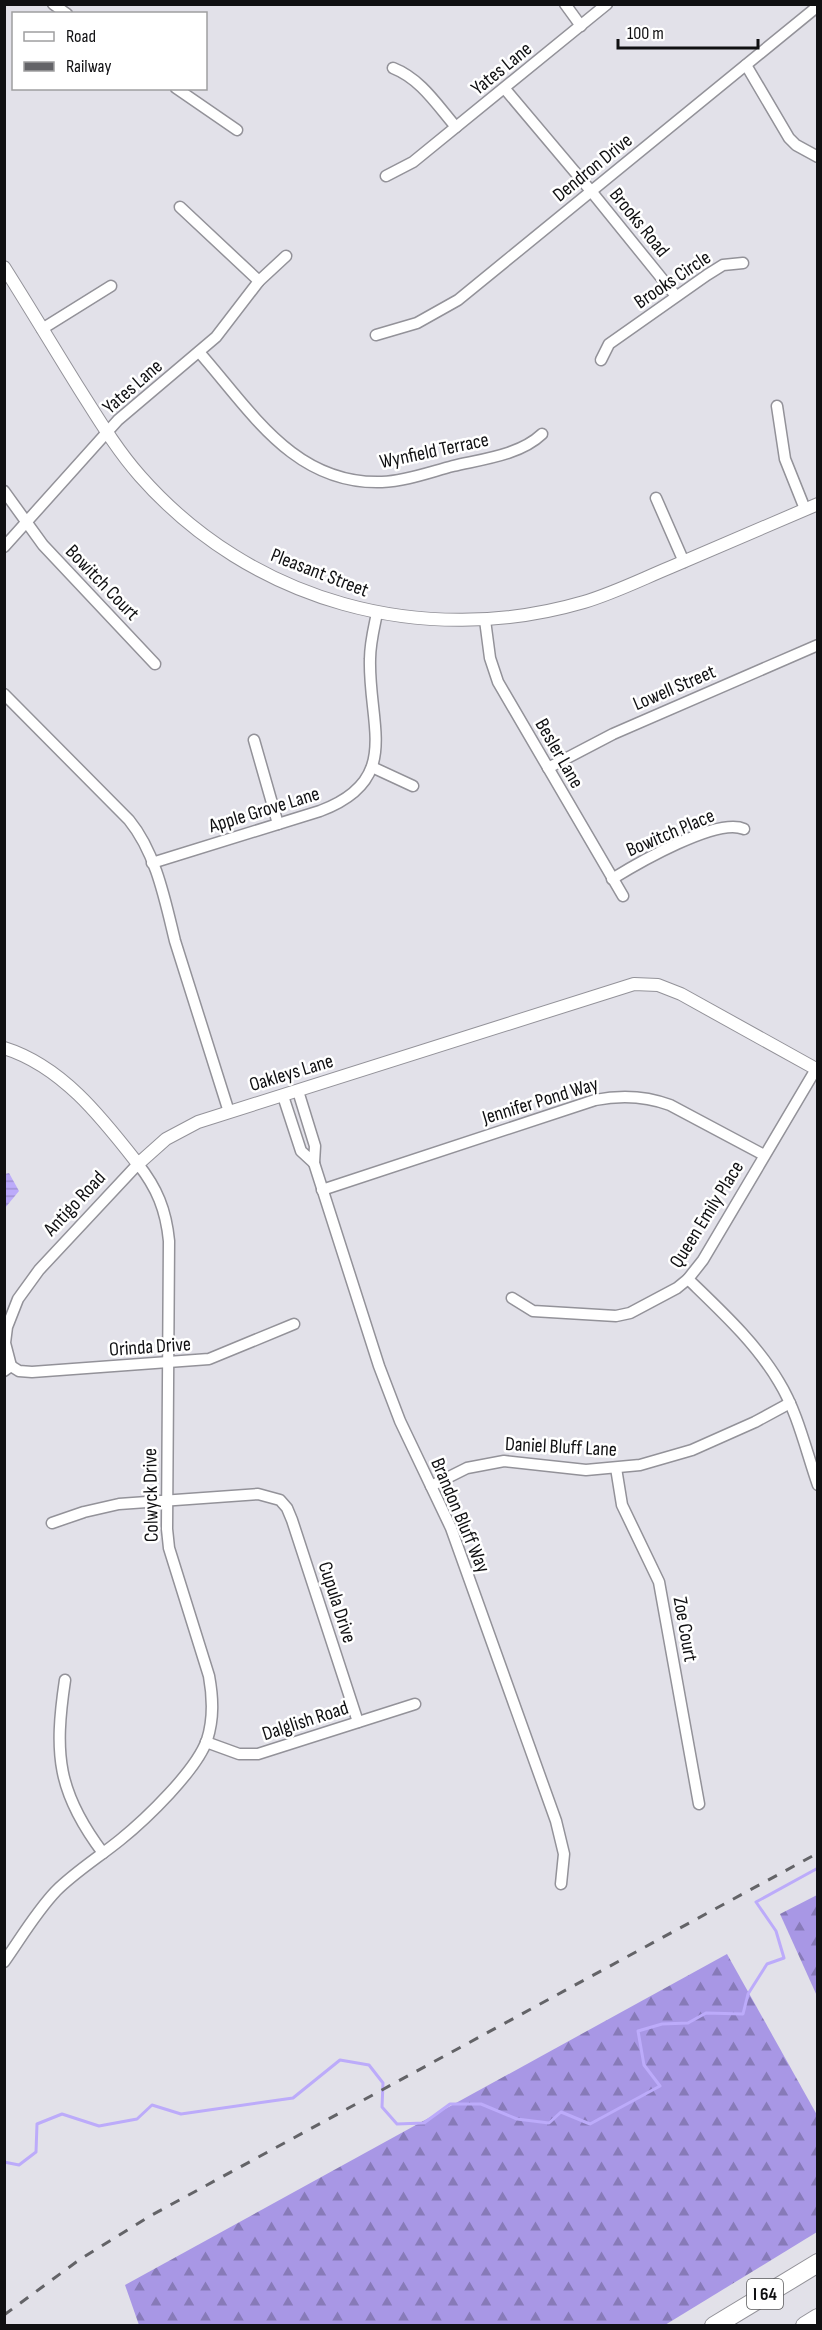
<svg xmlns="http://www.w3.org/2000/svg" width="822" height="2330" font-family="'Sofia Sans Condensed',sans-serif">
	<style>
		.forest { fill: url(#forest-firs) }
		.water { fill: url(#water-rules) }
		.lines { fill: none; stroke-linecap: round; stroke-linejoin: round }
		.stream { stroke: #bcabfa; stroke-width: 3 }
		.minor-casing { stroke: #939299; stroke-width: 13 }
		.tertiary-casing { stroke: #939299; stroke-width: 14 }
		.motorway-casing { stroke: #939299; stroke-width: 20 }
		.minor { stroke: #fff; stroke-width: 10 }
		.tertiary { stroke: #fff; stroke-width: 12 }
		.motorway { stroke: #fff; stroke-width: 18 }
		.rail { stroke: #636367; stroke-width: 3; stroke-dasharray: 10 10; stroke-linecap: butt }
		.labels { text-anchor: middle; stroke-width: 5; stroke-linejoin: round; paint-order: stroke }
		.shield { fill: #fff; stroke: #585859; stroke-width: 1.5 }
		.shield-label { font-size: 18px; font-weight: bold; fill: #101012 }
		.street-label { font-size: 20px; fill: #101012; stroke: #fff }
	</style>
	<defs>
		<pattern id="forest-firs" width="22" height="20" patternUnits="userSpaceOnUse" patternTransform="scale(1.5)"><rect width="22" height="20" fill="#a897e5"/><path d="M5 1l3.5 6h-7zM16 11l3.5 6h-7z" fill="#877ab8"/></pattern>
		<pattern id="water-rules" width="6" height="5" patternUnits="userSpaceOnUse" patternTransform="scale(1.5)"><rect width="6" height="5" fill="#bcabfa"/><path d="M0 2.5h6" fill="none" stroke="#a192d5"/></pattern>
	</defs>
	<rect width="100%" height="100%" fill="#e2e1e9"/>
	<g class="forest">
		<path d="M817,1895V1996L780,1914Z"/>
		<path d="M727,1954L817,2115V2232L665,2325H139L125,2285Z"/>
	</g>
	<path class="water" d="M9,1173L19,1191L5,1208V1174Z"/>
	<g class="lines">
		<path class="stream" d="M4,2162L19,2165L36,2152L37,2124L62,2114L99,2126L137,2119L152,2105L181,2114L293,2098L340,2060L369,2065L383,2083L382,2107L397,2124L424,2123L450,2104H481L517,2119L549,2123L561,2112L590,2124L660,2086L644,2065L638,2031L662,2024L688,2023L706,2013L743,2014L748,1994L767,1964L784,1958L776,1931L756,1902L818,1868"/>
		<defs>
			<g id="minor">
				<path d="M53,4L67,14"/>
				<path d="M565,4L581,26"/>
				<path d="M746,65L789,138L796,145L818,157"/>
				<path d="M393,68C421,79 437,105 456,127"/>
				<path d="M176,88L237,130"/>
				<path d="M505,89L591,191L676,296"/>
				<path d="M386,176L413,162L607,4"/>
				<path d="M180,207L259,281"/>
				<path d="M42,329L111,286"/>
				<path d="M376,335L417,323L458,300L818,6"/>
				<path d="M199,352C251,411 294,485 382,482C406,481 430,472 453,466C483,459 520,455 542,434"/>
				<path d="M601,360L609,344L707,275L723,265L743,263"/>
				<path d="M777,406L785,459L805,509"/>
				<path d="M4,491L43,545L155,664"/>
				<path d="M656,498L684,562"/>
				<path d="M4,547L118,420L216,337L259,281L286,256"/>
				<path d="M485,620L490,658L498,682L623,896"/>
				<path d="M4,694L129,820C156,853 165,900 175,941L229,1112"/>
				<path d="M254,740L278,824"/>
				<path d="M372,767L413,786"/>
				<path d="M548,768L613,734L818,645"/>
				<path d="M152,863L320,811C403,780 368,725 370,659C370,643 374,628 377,613"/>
				<path d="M612,879C638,863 717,817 744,829"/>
				<path d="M283,1096L301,1151L314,1163L315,1146L298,1091"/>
				<path d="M314,1163L379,1366L400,1421L451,1528L556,1821L564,1854L561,1884"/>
				<path d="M322,1190L595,1100C620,1095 646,1096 670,1105L764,1155"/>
				<path d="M688,1279C721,1311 756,1343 779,1382C798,1413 806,1451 818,1485"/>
				<path d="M512,1298L533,1311L616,1316L630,1313L677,1288L688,1279L703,1260L816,1069"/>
				<path d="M4,1371L11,1366L19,1371L32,1372L209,1359L294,1324"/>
				<path d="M616,1468L622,1505L659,1582L699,1804"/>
				<path d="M431,1486L467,1468L504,1461L586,1470L640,1465L692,1450L755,1422L790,1403"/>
				<path d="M52,1523L84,1512L119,1504L258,1494L280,1500L287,1508L292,1520L358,1722"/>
				<path d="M65,1680C54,1754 57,1792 103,1853"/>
				<path d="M206,1742L239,1754H258L415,1704"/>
				<path d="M4,1962C21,1938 36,1912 56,1891C75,1872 99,1857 120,1840C146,1819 196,1771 207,1740C214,1718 213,1698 209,1676L169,1548L167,1529L169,1241C166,1210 157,1188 138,1164L39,1270L18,1299L7,1327L5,1343L11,1366"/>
			</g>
			<g id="tertiary">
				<path d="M4,267C30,308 55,350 80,390C99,420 117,450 140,476C251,602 423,649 584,602C614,593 642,579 671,567C720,546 769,525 818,504"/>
				<path d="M4,1048C62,1066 102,1118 138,1164L166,1139L198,1122L634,984L658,985L681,994L818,1070"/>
			</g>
			<g id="motorway">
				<path d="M714,2326L818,2263"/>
				<path d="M805,2326L818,2318"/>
			</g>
		</defs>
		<use href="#minor" class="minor-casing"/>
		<use href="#tertiary" class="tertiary-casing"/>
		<use href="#motorway" class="motorway-casing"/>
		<use href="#minor" class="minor"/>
		<use href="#tertiary" class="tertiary"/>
		<use href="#motorway" class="motorway"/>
		<path class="rail" d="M4,2315L79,2260L150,2216L818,1853"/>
	</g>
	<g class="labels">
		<rect class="shield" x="747" y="2279" width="36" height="30" rx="4.5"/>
		<g class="shield-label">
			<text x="765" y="2300">I 64</text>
		</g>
		<g class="street-label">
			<text transform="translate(501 68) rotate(-39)" y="7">Yates Lane</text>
			<text transform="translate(592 167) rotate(-39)" y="7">Dendron Drive</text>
			<text transform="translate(640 222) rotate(51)" y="7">Brooks Road</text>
			<text transform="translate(672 279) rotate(-34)" y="7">Brooks Circle</text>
			<text transform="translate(132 386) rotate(-41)" y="7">Yates Lane</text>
			<text transform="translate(434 450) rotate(-12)" y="7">Wynfield Terrace</text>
			<text transform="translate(320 572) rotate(21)" y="7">Pleasant Street</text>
			<text transform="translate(103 582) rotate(46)" y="7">Bowitch Court</text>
			<text transform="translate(674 687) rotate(-23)" y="7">Lowell Street</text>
			<text transform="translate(560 753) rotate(60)" y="7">Besler Lane</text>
			<text transform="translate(264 809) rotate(-17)" y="7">Apple Grove Lane</text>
			<text transform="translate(670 832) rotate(-23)" y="7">Bowitch Place</text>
			<text transform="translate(291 1072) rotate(-17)" y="7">Oakleys Lane</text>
			<text transform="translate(540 1100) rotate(-17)" y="7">Jennifer Pond Way</text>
			<text transform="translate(74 1203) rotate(-47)" y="7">Antigo Road</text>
			<text transform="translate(706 1214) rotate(-58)" y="7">Queen Emily Place</text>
			<text transform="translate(150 1346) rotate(-4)" y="7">Orinda Drive</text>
			<text transform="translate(561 1446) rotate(3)" y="7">Daniel Bluff Lane</text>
			<text transform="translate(150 1495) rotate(-91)" y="7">Colwyck Drive</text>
			<text transform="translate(461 1515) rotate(67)" y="7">Brandon Bluff Way</text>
			<text transform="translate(338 1602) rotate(72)" y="7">Cupula Drive</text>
			<text transform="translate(686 1629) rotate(80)" y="7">Zoe Court</text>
			<text transform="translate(305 1720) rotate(-18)" y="7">Dalglish Road</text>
		</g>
	</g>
	<rect width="822" height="2330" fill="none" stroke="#101012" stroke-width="12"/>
	<rect x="12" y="12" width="195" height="78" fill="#ffffff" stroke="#9f9fa0" stroke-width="1.5"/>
	<rect x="24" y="32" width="30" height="9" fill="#ffffff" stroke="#9f9fa0" stroke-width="1.5"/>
	<text x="66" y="42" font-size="18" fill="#101012">Road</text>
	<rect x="24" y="62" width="30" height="9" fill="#636367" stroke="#9f9fa0" stroke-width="1.5"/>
	<text x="66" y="72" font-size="18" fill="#101012">Railway</text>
	<path d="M618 39v9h140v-9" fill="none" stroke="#101012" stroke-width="3"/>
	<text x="627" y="39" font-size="18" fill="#101012" stroke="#ffffff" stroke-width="4.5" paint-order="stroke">100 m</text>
</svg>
